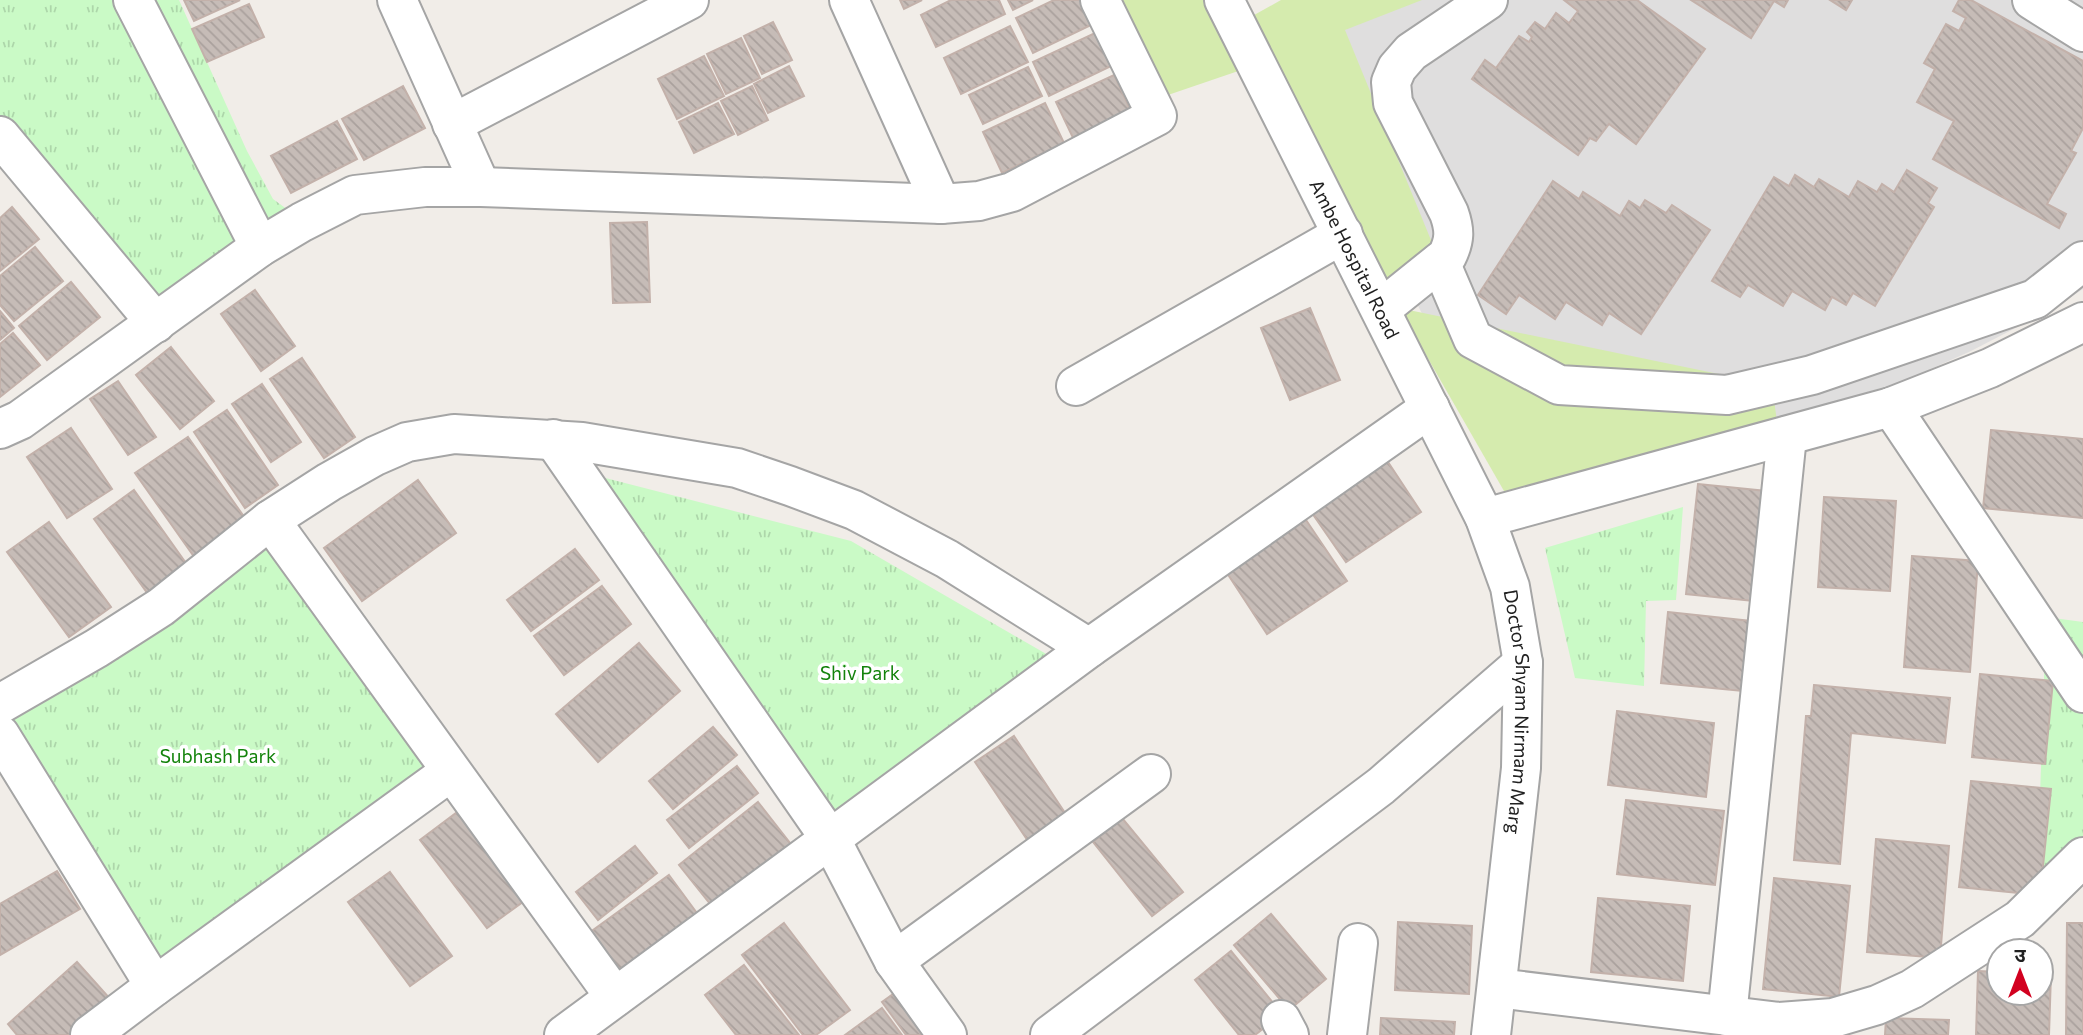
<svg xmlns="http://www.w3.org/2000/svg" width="2083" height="1035" font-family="Commissioner,'Noto Sans Devanagari',sans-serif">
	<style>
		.residential { fill: #dfdede }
		.grass { fill: #d5ebae }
		.park { fill: url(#park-tufts) }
		.building { fill: url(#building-back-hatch); stroke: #c3b1aa; stroke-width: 2 }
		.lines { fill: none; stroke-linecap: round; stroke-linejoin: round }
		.minor-casing { stroke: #a5a5a5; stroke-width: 42 }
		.minor { stroke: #fff; stroke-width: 38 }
		.labels { text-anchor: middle; stroke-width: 7; stroke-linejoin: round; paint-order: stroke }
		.street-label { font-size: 19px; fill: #212121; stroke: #fff }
		.park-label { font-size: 19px; fill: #13830b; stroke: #fff }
	</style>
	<defs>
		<pattern id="park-tufts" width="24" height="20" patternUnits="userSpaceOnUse" patternTransform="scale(1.75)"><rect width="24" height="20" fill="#cafac6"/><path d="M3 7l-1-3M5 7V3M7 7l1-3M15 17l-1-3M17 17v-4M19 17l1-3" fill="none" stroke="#add6aa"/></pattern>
		<pattern id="building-back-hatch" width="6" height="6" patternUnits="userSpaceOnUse" patternTransform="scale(1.75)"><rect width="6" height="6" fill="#c6bcb7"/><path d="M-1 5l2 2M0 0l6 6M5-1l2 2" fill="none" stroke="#aaa19d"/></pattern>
	</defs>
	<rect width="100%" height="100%" fill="#f1ede8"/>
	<path class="residential" d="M1325,0H2083V289L2056,307L1971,351L1904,381L1789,416L1512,486L1271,24Z"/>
	<g class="grass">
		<path d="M1119,0H1216L1253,66L1168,95Z"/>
		<path d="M1281,0H1422L1345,30L1442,267L1385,294L1247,19Z"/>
		<path d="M1399,308L1772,385L1778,429L1508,498Z"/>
	</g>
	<g class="park">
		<path d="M0,0H179L247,151L273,199L299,218L164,316L0,124Z"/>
		<path d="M582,472L851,541L1067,666L831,824Z"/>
		<path d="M1683,507L1676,600L1646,601L1644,686L1575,678L1545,548Z"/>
		<path d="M272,533L444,787L171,987L0,710Z"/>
		<path d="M2046,617L2083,622V844L2037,886Z"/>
	</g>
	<g class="building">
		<path d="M184,0H240L194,21Z"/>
		<path d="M900,0H922L904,9Z"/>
		<path d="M951,0H999L1005,14L936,47L921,15Z"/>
		<path d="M1008,0H1033L1013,10Z"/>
		<path d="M1054,0H1081L1093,24L1033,53L1016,18Z"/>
		<path d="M1564,0H1637L1705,49L1636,144L1609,124L1596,141L1590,138L1578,155L1472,79L1485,60L1496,68L1519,36L1529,42L1532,37L1527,32L1535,22L1545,29L1556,13L1569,23L1578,11Z"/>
		<path d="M1691,0H1788L1784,7L1774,1L1751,38Z"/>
		<path d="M1830,0H1852L1846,10Z"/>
		<path d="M1959,0H1971L2083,61V128L2071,151L2076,153L2047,204L2066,214L2059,228L1933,159L1954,121L1917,102L1935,69L1924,63L1946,24L1959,31L1966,18L1953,11Z"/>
		<path d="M249,4L264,37L207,62L192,29Z"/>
		<path d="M773,22L792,60L762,74L744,36Z"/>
		<path d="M1010,26L1028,62L961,94L944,58Z"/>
		<path d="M1095,33L1111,66L1049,96L1033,62Z"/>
		<path d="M741,38L760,78L726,94L707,54Z"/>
		<path d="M704,56L724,96L677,119L658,79Z"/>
		<path d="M789,66L804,96L768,113L754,84Z"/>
		<path d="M1028,67L1042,96L983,124L969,95Z"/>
		<path d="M1114,75L1132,113L1074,140L1056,102Z"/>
		<path d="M403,86L425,128L364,160L342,119Z"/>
		<path d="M752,86L768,120L738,135L721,101Z"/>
		<path d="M718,103L734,134L694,153L679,122Z"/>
		<path d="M1045,103L1064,143L1002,173L983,132Z"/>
		<path d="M337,121L357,159L291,193L271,156Z"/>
		<path d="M1907,170L1937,188L1928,203L1934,207L1875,306L1853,293L1846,305L1832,297L1825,310L1792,291L1783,306L1748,285L1740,297L1712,281L1774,177L1789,186L1795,175L1814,187L1819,179L1849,197L1858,181L1877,192L1882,184L1894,192Z"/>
		<path d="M1553,181L1579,199L1583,192L1620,216L1629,201L1640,208L1645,200L1666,213L1672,205L1710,230L1641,334L1609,313L1602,325L1566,302L1555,319L1519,295L1506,314L1478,295Z"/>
		<path d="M12,207L39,239L0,271V218Z"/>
		<path d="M647,222L650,302L613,303L610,223Z"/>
		<path d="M35,247L63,281L14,321L0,305V276Z"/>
		<path d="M71,282L100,317L47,360L19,326Z"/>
		<path d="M255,290L295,346L261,371L221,314Z"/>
		<path d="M1310,308L1340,380L1290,400L1261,328Z"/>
		<path d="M0,311L14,328L0,340Z"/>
		<path d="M13,333L40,365L0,397V344Z"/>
		<path d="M171,347L214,401L180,429L136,375Z"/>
		<path d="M302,358L355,437L324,458L270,379Z"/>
		<path d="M118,381L156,437L128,455L90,399Z"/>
		<path d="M262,384L301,442L271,462L232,404Z"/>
		<path d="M227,410L278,485L245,508L194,432Z"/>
		<path d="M71,428L112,489L67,518L27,457Z"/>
		<path d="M1991,430L2083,439V518L1983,508Z"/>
		<path d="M188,437L247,521L195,558L135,473Z"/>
		<path d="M1388,462L1421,512L1346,562L1312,513Z"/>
		<path d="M418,480L456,533L362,601L324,548Z"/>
		<path d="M1698,484L1776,492L1763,602L1686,594Z"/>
		<path d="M134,490L188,566L148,594L94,519Z"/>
		<path d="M1824,497L1896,501L1890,591L1818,587Z"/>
		<path d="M1306,520L1347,581L1267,634L1227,573Z"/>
		<path d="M49,522L111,607L69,637L7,552Z"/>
		<path d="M575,549L599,580L531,631L507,600Z"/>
		<path d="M1912,556L1978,561L1970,672L1904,667Z"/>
		<path d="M602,586L631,624L564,675L534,636Z"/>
		<path d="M1668,612L1760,622L1753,692L1661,683Z"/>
		<path d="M639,643L680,691L598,762L556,714Z"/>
		<path d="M1980,674L2053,681L2045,764L1972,757Z"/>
		<path d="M1814,685L1950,698L1945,743L1851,733L1840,864L1794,860L1806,716H1811Z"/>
		<path d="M1617,711L1714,723L1706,797L1608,785Z"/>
		<path d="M713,727L737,755L673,809L649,781Z"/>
		<path d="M1014,736L1071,822L1032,847L975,762Z"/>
		<path d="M737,766L758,793L689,848L667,820Z"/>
		<path d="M1971,781L2051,789L2040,895L1959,887Z"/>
		<path d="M1626,800L1724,811L1715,885L1617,874Z"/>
		<path d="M758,802L794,848L715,910L679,865Z"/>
		<path d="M460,810L527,899L487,928L420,840Z"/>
		<path d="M1122,818L1183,892L1152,916L1093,842Z"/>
		<path d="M1876,839L1949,846L1940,958L1867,952Z"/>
		<path d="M635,846L657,873L598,920L576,892Z"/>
		<path d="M57,871L80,909L0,955V904Z"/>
		<path d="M390,872L452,956L410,986L348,902Z"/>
		<path d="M669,875L702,920L622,978L589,933Z"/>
		<path d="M1774,878L1850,886L1839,997L1763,989Z"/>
		<path d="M1598,898L1690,906L1683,981L1591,972Z"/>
		<path d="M1271,914L1326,979L1289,1010L1234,945Z"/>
		<path d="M1398,922L1472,926L1469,994L1395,990Z"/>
		<path d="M784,923L850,1010L816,1035H803L742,955Z"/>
		<path d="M2067,923H2083V1035H2066Z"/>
		<path d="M1231,951L1282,1014L1255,1035H1239L1195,980Z"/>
		<path d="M77,962L111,1000L71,1035H17L8,1024Z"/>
		<path d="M744,965L799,1035H736L705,995Z"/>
		<path d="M1978,971L1999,972V993H2041V973L2051,974L2049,1035H1976Z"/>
		<path d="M903,987L938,1035H906L882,1002Z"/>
		<path d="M882,1008L902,1035H845Z"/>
		<path d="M1381,1018L1455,1022L1454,1035H1380Z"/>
		<path d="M1886,1018L1949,1020L1948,1035H1885Z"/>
	</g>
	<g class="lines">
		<defs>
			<g id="minor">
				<path d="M133,0L260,247"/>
				<path d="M397,0L481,187"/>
				<path d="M849,0L941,204"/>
				<path id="s1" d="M1224,0L1485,518L1510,587L1523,663L1521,768L1491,1035"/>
				<path d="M2032,0L2083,32"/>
				<path d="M452,124L689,0"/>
				<path d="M0,136L156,323"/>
				<path d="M1440,262L1473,339L1559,385L1727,395L1812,375L2035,299L2083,261"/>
				<path d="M1381,309L1447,256C1455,240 1455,230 1449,213L1393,103L1391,82L1397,68L1411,52L1488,0"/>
				<path d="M1076,386L1343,234"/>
				<path d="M1891,407L2083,693"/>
				<path d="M0,429L20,420L260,247L302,222L355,195L425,187H481L941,204L979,201L1012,192L1157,116L1100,0"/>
				<path d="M553,439L831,840L894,961L947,1035"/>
				<path d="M1485,518L1891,407L1990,368L2083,322"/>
				<path d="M270,520L615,997"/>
				<path d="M0,704L97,648L161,607L270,520L329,482L375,456L407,442L454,434L582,442L737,468L790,486L854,510L947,559L1089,648"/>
				<path d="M0,735L155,986"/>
				<path d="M894,961L1151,774"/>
				<path d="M1497,988L1778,1022L1833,1018L1877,1005L1912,989L2020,919L2083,857"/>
				<path d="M1727,1016L1787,436"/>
				<path d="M1281,1020L1289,1035"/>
				<path d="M90,1035L155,986L450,772"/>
				<path d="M564,1035L1089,648L1430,408"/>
				<path d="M1050,1035L1381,786L1523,663"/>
				<path d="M1347,1035L1358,943"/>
			</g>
		</defs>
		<use href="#minor" class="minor-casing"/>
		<use href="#minor" class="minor"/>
	</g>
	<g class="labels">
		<g class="street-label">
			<text dy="7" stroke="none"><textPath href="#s1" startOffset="290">Ambe Hospital Road</textPath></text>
			<text dy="7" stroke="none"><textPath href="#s1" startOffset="779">Doctor Shyam Nirmam Marg</textPath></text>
		</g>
		<g class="park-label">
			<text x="860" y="680">Shiv Park</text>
			<text x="218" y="763">Subhash Park</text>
		</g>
	</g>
	<g transform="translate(2020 972)"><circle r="33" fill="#ffffff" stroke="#a6a6a6" stroke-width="2"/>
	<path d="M0-5L12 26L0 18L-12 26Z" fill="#d2001f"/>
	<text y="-10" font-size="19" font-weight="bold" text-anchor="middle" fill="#212121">उ</text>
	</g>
</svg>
